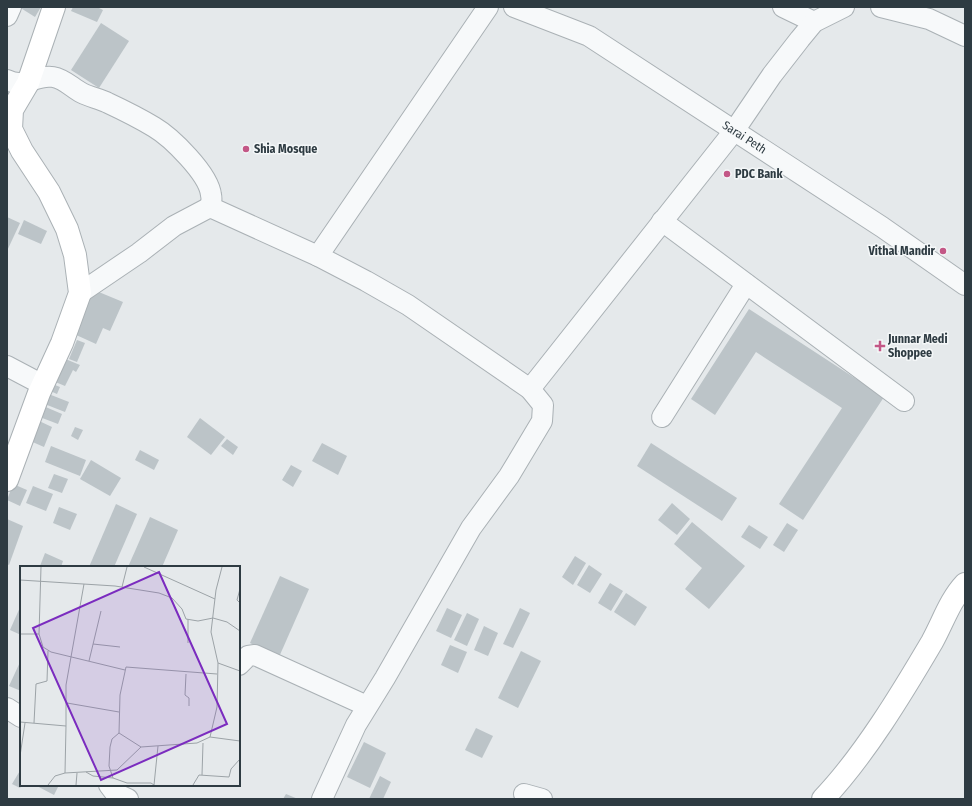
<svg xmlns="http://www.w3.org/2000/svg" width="972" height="806" font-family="'Fira Sans Condensed',sans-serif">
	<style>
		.building { fill: #bcc4c8 }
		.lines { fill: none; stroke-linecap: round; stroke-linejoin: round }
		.street-casing { stroke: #aab1b5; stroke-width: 22 }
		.secondary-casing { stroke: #aab1b5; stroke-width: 24 }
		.street { stroke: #f7f9fa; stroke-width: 20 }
		.secondary { stroke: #fff; stroke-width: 22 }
		.poi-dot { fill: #c35786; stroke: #f4f7f8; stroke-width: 1.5 }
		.labels { text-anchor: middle; stroke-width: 3; stroke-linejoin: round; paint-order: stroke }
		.street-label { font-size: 12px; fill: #2e3b42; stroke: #f4f7f8 }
		.poi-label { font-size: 12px; font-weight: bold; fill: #2e3b42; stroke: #f4f7f8; text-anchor: start }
		.inset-road { fill: none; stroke: #9ca3a7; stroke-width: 1 }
		.view { fill: #7b2cbf; fill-opacity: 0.15; stroke: #7b2cbf; stroke-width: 2 }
		.inset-edge { fill: none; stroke: #2e3b42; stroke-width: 2 }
	</style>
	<rect width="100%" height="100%" fill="#e5e9eb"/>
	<g class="building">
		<path d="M19,7H41L35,17Z"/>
		<path d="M73,7H97L103,10L97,22L71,11Z"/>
		<path d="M101,23L129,41L99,88L71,70Z"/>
		<path d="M7,217L20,223L7,251Z"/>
		<path d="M24,220L47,231L41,244L18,234Z"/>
		<path d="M94,290L123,302L110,331L103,328L96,344L74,334Z"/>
		<path d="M749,309L884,397L803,520L779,504L842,408L756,352L715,415L691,399Z"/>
		<path d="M77,340L85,343L77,362L69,359Z"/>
		<path d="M63,358L80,365L76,372L73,370L65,386L53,381Z"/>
		<path d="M50,383L60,387L57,394L48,390Z"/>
		<path d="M46,393L69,402L65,412L42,403Z"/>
		<path d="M41,405L62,414L58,424L37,416Z"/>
		<path d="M200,418L225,437L211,455L187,437Z"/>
		<path d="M37,420L52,427L44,447L28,440Z"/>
		<path d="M75,427L83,430L78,440L71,436Z"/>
		<path d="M227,439L238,447L233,455L221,446Z"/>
		<path d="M322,443L347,456L338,475L312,461Z"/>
		<path d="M651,443L737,498L722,521L637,466Z"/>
		<path d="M51,446L86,460L80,476L45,462Z"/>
		<path d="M140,450L159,460L154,470L135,460Z"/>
		<path d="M91,460L121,478L110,496L80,479Z"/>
		<path d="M291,465L302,471L293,487L282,480Z"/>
		<path d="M54,474L68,479L62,493L48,488Z"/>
		<path d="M13,484L27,490L20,506L7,500Z"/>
		<path d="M33,486L53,494L46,511L26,503Z"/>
		<path d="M672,503L690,519L677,535L658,520Z"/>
		<path d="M116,504L137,514L114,567H89Z"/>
		<path d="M59,507L77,514L70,530L53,523Z"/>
		<path d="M150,517L178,530L162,567H128Z"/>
		<path d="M7,519L23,526L9,565L7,564Z"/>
		<path d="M692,522L745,566L709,609L685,589L702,568L674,544Z"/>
		<path d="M787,523L798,530L784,552L773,545Z"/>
		<path d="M749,525L768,537L760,549L741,537Z"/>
		<path d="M45,553L63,561L61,567L40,566Z"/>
		<path d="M575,556L586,563L573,585L562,577Z"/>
		<path d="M589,565L602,574L590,593L577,585Z"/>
		<path d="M280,576L309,589L279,657L250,643Z"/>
		<path d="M610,583L623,591L611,611L598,603Z"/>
		<path d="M626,593L647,607L635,626L614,612Z"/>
		<path d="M21,605V635L10,630Z"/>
		<path d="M447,608L462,615L451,638L436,631Z"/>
		<path d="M520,608L530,613L513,648L503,644Z"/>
		<path d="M467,613L479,619L467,646L454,640Z"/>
		<path d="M484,626L498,633L488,656L474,650Z"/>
		<path d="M450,645L467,652L458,673L441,665Z"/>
		<path d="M521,651L541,661L518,708L498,698Z"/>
		<path d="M21,660V691L9,686Z"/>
		<path d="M476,728L493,736L482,758L465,750Z"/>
		<path d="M364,742L386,753L370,788L347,777Z"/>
		<path d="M21,769L22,785L20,788L12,784Z"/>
		<path d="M380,776L391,782L383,799H369Z"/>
		<path d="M35,785H59L54,795Z"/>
		<path d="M286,794L298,799H283Z"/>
	</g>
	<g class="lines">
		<defs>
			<g id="street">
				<path id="s1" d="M514,7L589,36L882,227L965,285"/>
				<path d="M783,7L814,22"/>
				<path d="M881,7L929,19L965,36"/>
				<path d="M7,16L11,7"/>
				<path d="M7,80C26,89 35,74 53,77C65,79 72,88 82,93C90,97 100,99 108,103C123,110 139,118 154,127C171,137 209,174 211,195C212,199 211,204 210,207"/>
				<path d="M662,221L904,401"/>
				<path d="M318,256L488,7"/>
				<path d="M80,293L139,253L174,226L210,207L318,256L366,281L408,305L530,389L543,405L542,421L509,476L471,528L385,678L356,725L322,799"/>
				<path d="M7,366L43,385"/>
				<path d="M530,389L734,131L772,75L800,39L814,22L844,7"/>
				<path d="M662,417L746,284"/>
				<path d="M239,665L248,656L255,655L367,706"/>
				<path d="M7,708L21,717"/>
				<path d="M109,785L115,793L128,799"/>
				<path d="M524,794L542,799"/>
			</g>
			<g id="secondary">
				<path d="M7,480L39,393L62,343L80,293L75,255L67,229L49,192L22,151L11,129L12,110L28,83L54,7"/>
				<path d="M823,799C864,756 902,693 932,642C943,622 950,600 965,584"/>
			</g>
		</defs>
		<use href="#street" class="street-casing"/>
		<use href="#secondary" class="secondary-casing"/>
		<use href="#street" class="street"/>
		<use href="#secondary" class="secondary"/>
	</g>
	<g class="poi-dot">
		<circle cx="246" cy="149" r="4"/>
		<circle cx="727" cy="174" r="4"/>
		<circle cx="943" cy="251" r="4"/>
		<path d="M878 340h4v4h4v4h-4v4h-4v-4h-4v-4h4z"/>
	</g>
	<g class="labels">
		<g class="street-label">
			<text dy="4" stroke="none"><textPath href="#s1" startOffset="266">Sarai Peth</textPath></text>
		</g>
		<g class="poi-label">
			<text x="254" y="153">Shia Mosque</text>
			<text x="735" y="178">PDC Bank</text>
			<text x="935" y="255" text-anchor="end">Vithal Mandir</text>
			<text x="888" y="343">Junnar Medi<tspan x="888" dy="14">Shoppee</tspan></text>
		</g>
	</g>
	<g transform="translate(20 566)">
		<rect width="220" height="220" fill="#e5e9eb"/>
		<path class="inset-road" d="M21,1L19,68L23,81L31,86L105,104M124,1L195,33M0,14L95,20L139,27L152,32L162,43L166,53L178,55L193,52L207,56L220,65M102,21L107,1M220,23L217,34L220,37M168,53V77M0,68H19M73,78L100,81M69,95L81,45M198,97L220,105M166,108L165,129L169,132V140M47,137L99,146M0,156L46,160L45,207L97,204L121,181L177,177L190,171L220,175M14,157L16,118L27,115L28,85M46,160V119L64,18M190,171L197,141L198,97L191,66L196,24L202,1M121,181L99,167L100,129L106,101L197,108M0,190L5,157M66,206L73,210L93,212L107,217H131L134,219M182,209L183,177M93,212L89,200L90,181L92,173L99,167M28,219L35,210L45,207M56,219L57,207M134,219L138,180M173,219L179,209L209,211L211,203L220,193"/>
		<path class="view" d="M139,6L207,158L81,214L13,62Z"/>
		<rect width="220" height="220" class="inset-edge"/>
	</g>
	<rect width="972" height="806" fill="none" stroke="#2e3b42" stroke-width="16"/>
</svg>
